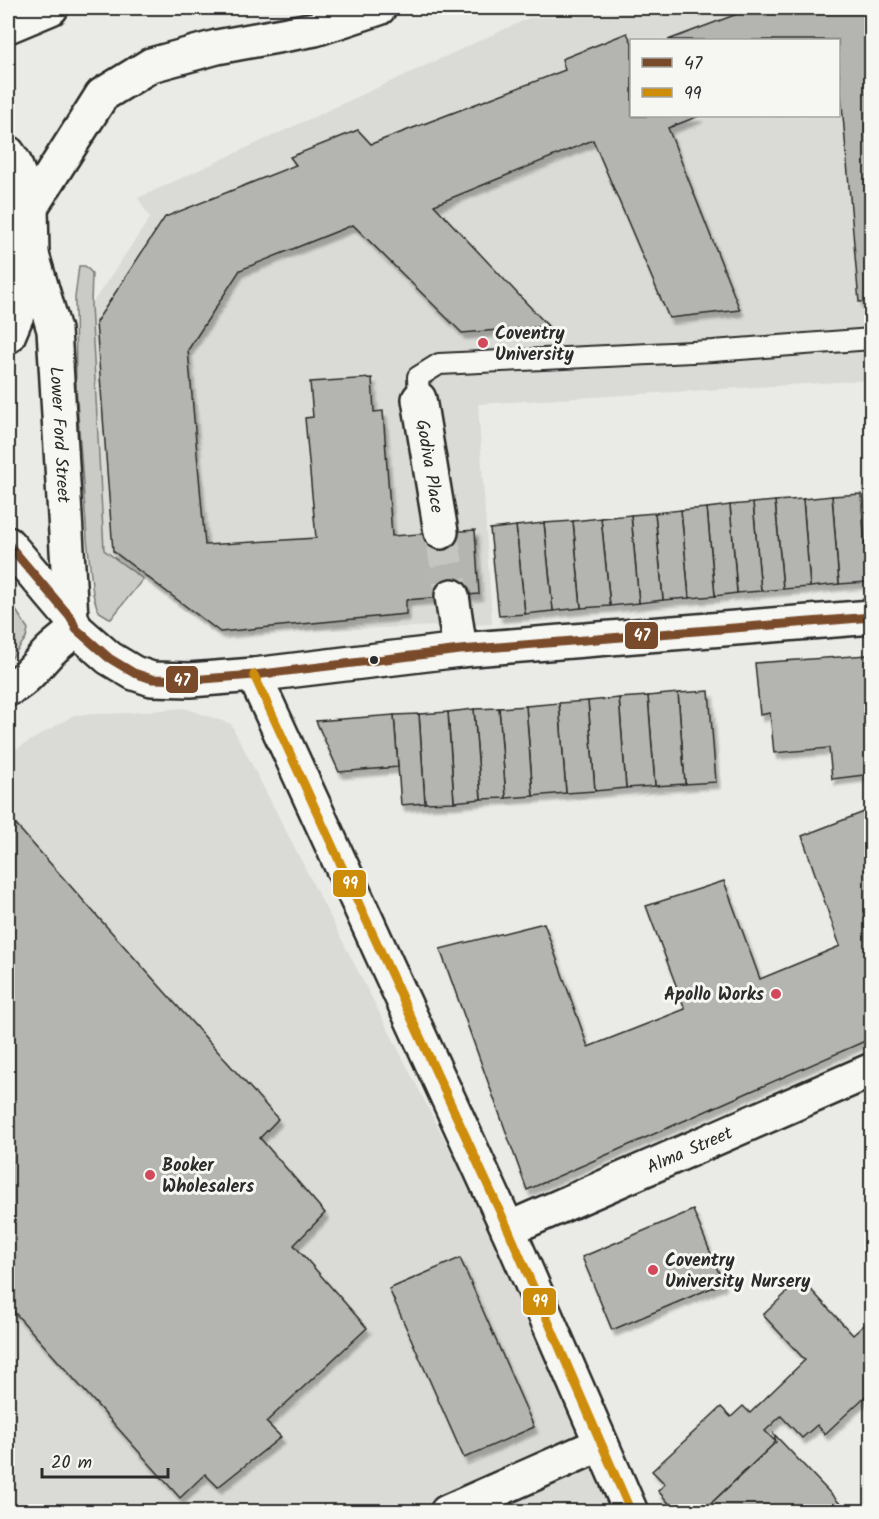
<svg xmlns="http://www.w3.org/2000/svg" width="879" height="1519" font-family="Kalam,sans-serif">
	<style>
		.built { fill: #dadad6; fill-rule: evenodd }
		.green { fill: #cacac7; stroke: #7a7a79; stroke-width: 1.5 }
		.building { fill: #b4b4b1; stroke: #2b2b2b; stroke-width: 1.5; filter: url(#shadow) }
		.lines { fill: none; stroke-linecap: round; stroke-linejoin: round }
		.minor-tunnel { stroke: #c4c4c1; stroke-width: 33; stroke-dasharray: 33 16; stroke-linecap: butt }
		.service-casing { stroke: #2b2b2b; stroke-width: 24 }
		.minor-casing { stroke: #2b2b2b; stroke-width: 38 }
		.trunk-casing { stroke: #2b2b2b; stroke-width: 38 }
		.service { stroke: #f6f6f2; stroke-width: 20 }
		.minor { stroke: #f6f6f2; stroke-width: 33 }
		.trunk { stroke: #f6f6f2; stroke-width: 33 }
		.bus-1-casing { stroke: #f6f6f2; stroke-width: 14 }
		.bus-2-casing { stroke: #f6f6f2; stroke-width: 14 }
		.bus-1 { stroke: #7a4b2a; stroke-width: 9 }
		.bus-2 { stroke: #ce8d09; stroke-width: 9 }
		.poi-dot { fill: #d1495b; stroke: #f6f6f2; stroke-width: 2 }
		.bus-dot { fill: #2b2b2b; stroke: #f6f6f2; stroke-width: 2 }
		.labels { text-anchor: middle; stroke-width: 6; stroke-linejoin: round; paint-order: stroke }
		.poi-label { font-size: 18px; font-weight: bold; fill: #2b2b2b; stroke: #f6f6f2; text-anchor: start }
		.street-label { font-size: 18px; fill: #2b2b2b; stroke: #f6f6f2 }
		.line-badge { stroke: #f6f6f2; stroke-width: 2 }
		.badge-label { font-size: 16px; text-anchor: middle; font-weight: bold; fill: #fff }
	</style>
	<defs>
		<filter id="shadow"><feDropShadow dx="3.5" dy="6" stdDeviation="1.5" flood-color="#0004"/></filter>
	</defs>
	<rect width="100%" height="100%" fill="#eaeae6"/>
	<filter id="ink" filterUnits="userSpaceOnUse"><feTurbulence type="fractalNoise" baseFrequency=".0167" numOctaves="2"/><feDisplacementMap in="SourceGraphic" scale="12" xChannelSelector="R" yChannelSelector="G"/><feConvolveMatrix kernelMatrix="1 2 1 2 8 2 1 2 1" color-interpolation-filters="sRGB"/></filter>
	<g filter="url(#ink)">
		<g class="built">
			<path d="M636,8H871V380L478,404L492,624L216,634L104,550L102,489L91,305L150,218L138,198L529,18L609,15ZM632,40H838V116H632Z"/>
			<path d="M184,708L231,724L601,1444L631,1511H8V754L74,715L128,713Z"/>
		</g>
		<g class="green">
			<path d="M79,266H85L92,273L91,305L104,550L143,579L111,619L98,611L93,594L87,538L76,387L75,298Z"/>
			<path d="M8,598L28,629L26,638L8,663Z"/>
		</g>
		<g class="building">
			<path d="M753,8H872V301L859,302L838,58V40H668Z"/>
			<path d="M627,33L632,43V116H699L668,128L740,310L669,318L593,140L434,205L548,326L462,333L353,225L240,270L188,350L205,545L316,538L305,418L313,417L310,382L372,378L374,412L383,411L392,536L475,530L479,594L406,600V614L220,632L113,551L96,322L165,217L296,165L290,157L358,130L371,144L565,70L562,59Z"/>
			<path d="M861,494L868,582L839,584L832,496Z"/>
			<path d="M832,496L839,584L810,587L803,499Z"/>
			<path d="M803,499L810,587L783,589L775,501Z"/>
			<path d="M775,501L783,589L761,591L753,503Z"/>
			<path d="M753,503L761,591L737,593L730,505Z"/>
			<path d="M730,505L737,593L715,596L707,508Z"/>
			<path d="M707,508L715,596L689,598L681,510Z"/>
			<path d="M681,510L689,598L663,600L655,513Z"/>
			<path d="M655,513L663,600L639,603L631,515Z"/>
			<path d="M631,515L639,603L610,606L601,518Z"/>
			<path d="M601,518L610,606L581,608L573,521Z"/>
			<path d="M573,521L581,608L553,611L544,523Z"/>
			<path d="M544,523L553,611L525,614L516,526Z"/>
			<path d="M516,526L525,614L499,616L490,529Z"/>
			<path d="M867,655L872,709V774L832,779L829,748L774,753L770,713L760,715L755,663Z"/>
			<path d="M709,691L716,782L685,784L678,693Z"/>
			<path d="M678,693L685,784L655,786L648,696Z"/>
			<path d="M648,696L655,786L626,788L619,698Z"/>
			<path d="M619,698L626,788L595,791L588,701Z"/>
			<path d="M588,701L595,791L566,793L559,703Z"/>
			<path d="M559,703L566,793L533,796L526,706Z"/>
			<path d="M526,706L533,796L506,798L499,708Z"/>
			<path d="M499,708L506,798L481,799L474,709Z"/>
			<path d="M474,709L481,799L454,802L448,712Z"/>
			<path d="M448,712L454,802L425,803L419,714Z"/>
			<path d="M419,714L425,803L401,805L394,715Z"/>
			<path d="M394,715L398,767L339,772L316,721Z"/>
			<path d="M864,812L872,835V1038L527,1190L440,949L544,923L588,1047L685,1009L646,906L724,881L760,979L840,946L802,836Z"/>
			<path d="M8,816L278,1119L260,1138L325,1213L294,1245L367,1328L266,1422L281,1437L218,1487L205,1474L180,1498L8,1305Z"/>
			<path d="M693,1210L723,1283L612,1330L582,1257Z"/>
			<path d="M460,1258L534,1427L464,1458L389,1289Z"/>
			<path d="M801,1279L853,1335L872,1318V1390L825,1434L817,1425L802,1438L781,1416L765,1431L776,1442L702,1512H677L658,1491L665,1484L652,1471L721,1407L731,1417L743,1406L750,1413L805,1360L763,1315Z"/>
			<path d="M774,1434L848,1512H702L776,1442Z"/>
		</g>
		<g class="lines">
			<path class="minor-tunnel" d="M441,532L452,596"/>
			<defs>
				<path id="service" d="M419,399L418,377L439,364L713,351L872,339"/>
				<g id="minor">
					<path id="s1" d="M32,255L54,330L71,618"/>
					<path id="s2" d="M419,399L441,532"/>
					<path d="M8,544L71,618L76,629L109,658L134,673L152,679L190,680L254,675L460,650L872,617"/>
					<path d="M452,596L460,650"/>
					<path d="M254,675L508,1229L631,1512"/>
					<path d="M8,689C25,682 37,664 50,651C58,643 68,636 76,629"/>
					<path id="s3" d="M508,1229L872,1070"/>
					<path d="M447,1512L601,1444"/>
				</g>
				<g id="trunk">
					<path d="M8,26L51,8"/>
					<path d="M8,153L14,162L31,207L32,255L27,291L8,336"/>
					<path d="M31,207L102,95L151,65L217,47L315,29L379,8"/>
				</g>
			</defs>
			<use href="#service" class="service-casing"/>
			<use href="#minor" class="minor-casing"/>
			<use href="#trunk" class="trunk-casing"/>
			<use href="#service" class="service"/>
			<use href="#minor" class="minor"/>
			<use href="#trunk" class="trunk"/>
			<defs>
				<path id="bus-1" d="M8,544L71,618L76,629L109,658L134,673L152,679L190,680L254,675L460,650L872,617"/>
				<path id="bus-2" d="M254,675L508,1229L631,1512"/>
			</defs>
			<use href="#bus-1" class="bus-1-casing"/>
			<use href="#bus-2" class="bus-2-casing"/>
			<use href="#bus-1" class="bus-1"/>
			<use href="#bus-2" class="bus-2"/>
		</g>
	</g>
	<g class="poi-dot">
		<circle cx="483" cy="343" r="6"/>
		<circle cx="776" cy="994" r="6"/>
		<circle cx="150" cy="1175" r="6"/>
		<circle cx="653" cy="1270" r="6"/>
	</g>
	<circle class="bus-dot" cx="374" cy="660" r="5"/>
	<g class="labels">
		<g class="poi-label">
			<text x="495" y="339">Coventry<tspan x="495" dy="21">University</tspan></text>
			<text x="764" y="1000" text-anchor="end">Apollo Works</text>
			<text x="162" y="1171">Booker<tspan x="162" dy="21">Wholesalers</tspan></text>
			<text x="665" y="1266">Coventry<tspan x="665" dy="21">University Nursery</tspan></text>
		</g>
		<g class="street-label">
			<text dy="6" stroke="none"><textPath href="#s1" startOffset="183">Lower Ford Street</textPath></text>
			<text dy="6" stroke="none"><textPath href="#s2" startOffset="68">Godiva Place</textPath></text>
			<text dy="6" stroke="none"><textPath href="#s3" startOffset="198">Alma Street</textPath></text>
		</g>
	</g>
	<g class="line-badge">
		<rect x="624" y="621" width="35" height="29" rx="6" fill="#7a4b2a"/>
		<rect x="165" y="665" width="34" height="29" rx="6" fill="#7a4b2a"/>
		<rect x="332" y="869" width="35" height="29" rx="6" fill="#ce8d09"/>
		<rect x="522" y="1287" width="35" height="29" rx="6" fill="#ce8d09"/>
	</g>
	<g class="badge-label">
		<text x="642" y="641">47</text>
		<text x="182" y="686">47</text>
		<text x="350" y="889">99</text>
		<text x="540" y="1307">99</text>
	</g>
	<rect width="879" height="1519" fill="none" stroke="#f6f6f2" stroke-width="30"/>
	<rect x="15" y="15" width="849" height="1489" fill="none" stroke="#2b2b2b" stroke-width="2" filter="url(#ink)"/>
	<rect x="630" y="39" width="210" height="78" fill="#f6f6f2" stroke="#a5a5a2" stroke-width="1.5"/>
	<rect x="642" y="58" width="30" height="9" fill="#7a4b2a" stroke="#a5a5a2" stroke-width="1.5"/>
	<text x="684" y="69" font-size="18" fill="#2b2b2b">47</text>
	<rect x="642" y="88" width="30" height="9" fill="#ce8d09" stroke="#a5a5a2" stroke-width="1.5"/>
	<text x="684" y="99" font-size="18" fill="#2b2b2b">99</text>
	<path d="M42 1468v9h126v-9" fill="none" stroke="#2b2b2b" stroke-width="3"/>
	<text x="51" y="1468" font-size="18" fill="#2b2b2b" stroke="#f6f6f2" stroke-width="4.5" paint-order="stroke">20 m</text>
</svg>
